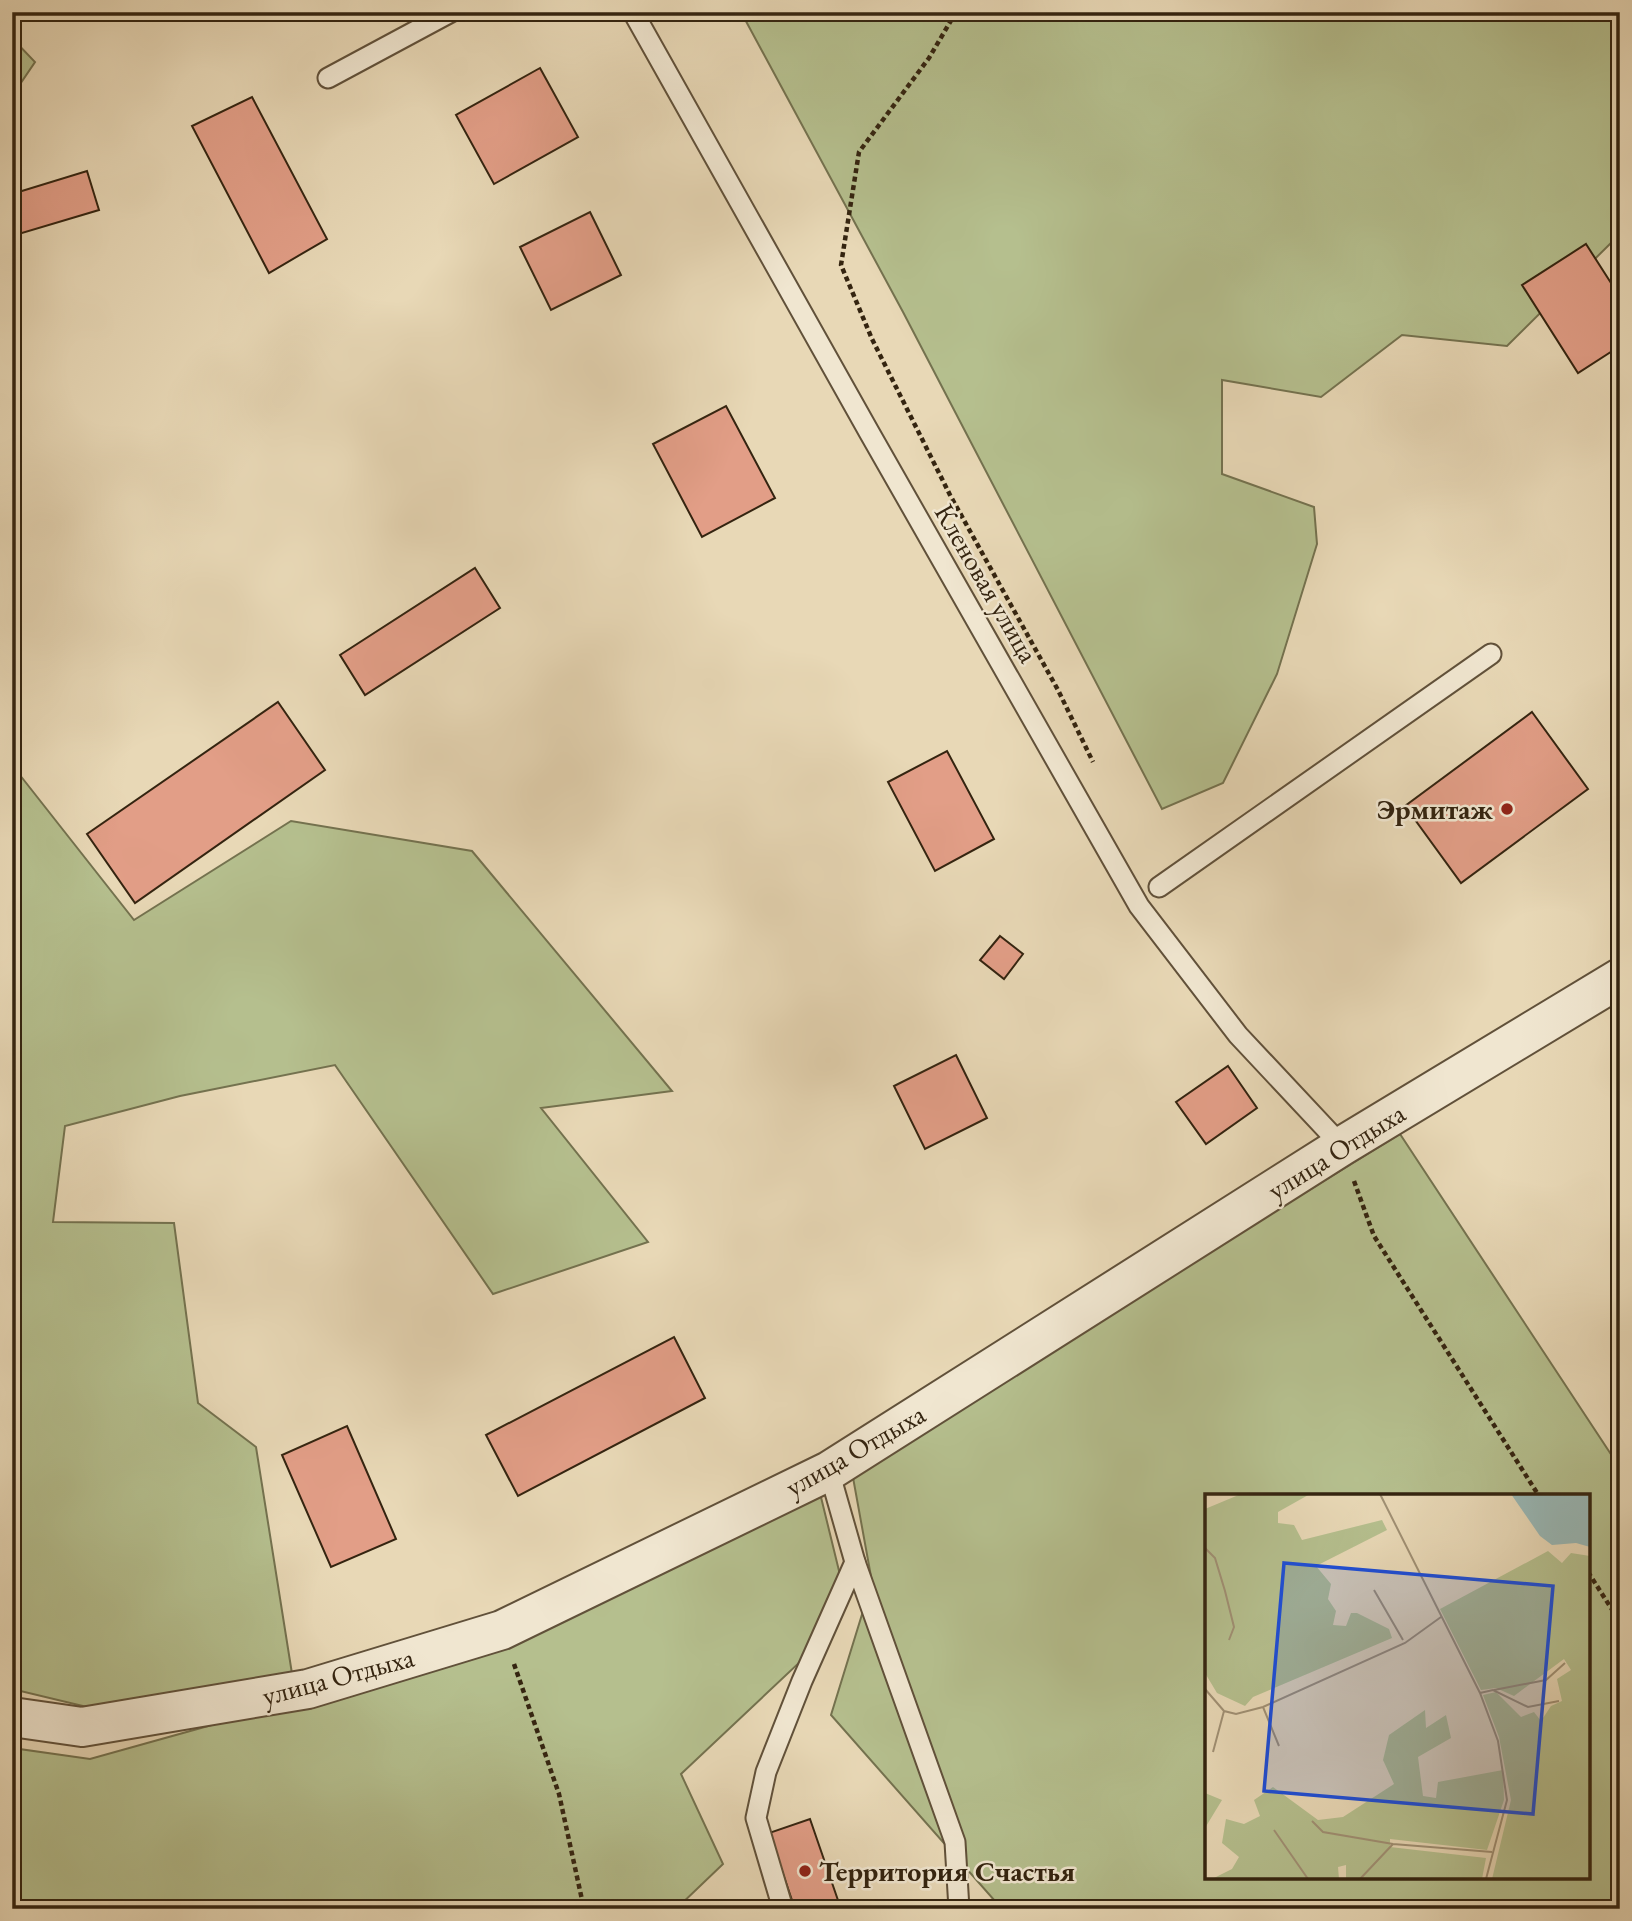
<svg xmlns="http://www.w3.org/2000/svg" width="1632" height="1921" font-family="'EB Garamond',serif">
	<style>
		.green { fill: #b5bf8e; stroke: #74724f; stroke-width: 2; fill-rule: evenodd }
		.building { fill: #e29e87; stroke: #342410; stroke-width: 2 }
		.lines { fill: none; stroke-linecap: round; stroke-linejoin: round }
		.service-casing { stroke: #61513a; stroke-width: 23 }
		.minor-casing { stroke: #61513a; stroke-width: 42 }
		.path { stroke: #342410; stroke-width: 4.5; stroke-dasharray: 5 3.5; stroke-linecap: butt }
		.service { stroke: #f0e6d0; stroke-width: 19 }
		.minor { stroke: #f0e6d0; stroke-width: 38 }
		.poi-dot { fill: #8f2418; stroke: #f0e6d0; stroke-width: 2.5 }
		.labels { text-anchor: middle; stroke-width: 5; stroke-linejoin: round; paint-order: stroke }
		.street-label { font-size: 28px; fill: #342410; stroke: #f0e6d0 }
		.poi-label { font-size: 28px; font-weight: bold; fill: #342410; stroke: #f0e6d0; text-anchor: end }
		.inset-road { fill: none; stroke: #a09074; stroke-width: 2 }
		.view { fill: #1d4ed8; fill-opacity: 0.15; stroke: #1d4ed8; stroke-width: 3.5 }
		.inset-edge { fill: none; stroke: #342410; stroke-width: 3.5 }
	</style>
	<rect width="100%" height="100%" fill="#e8d8b6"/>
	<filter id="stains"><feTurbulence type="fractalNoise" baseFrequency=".00286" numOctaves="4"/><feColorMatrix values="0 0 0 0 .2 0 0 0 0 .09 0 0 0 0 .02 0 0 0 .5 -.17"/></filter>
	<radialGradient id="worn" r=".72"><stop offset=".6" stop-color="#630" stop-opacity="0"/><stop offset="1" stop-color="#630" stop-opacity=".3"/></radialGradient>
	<g class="green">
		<path d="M741,12H1620V234L1507,346L1402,335L1321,397L1222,380V474L1314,507L1317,544L1277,674L1223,783L1162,809L903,312Z"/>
		<path d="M12,38L35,62L12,96Z"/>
		<path d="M12,765L134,920L291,821L472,851L672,1091L541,1108L648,1242L493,1294L335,1065L180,1096L65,1126L53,1222L174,1223L198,1403L256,1447L293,1680L87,1707L12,1689Z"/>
		<path d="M1400,1134L1620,1468V1909H1002L831,1715L872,1582L852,1472ZM1207,1496H1588V1877H1207Z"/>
		<path d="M819,1489L842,1583L801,1661L681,1774L723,1864L676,1909H12V1748L90,1759L319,1695Z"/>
	</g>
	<g class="building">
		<path d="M540,68L578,137L494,184L456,115Z"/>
		<path d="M252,97L327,239L269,273L192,126Z"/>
		<path d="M87,171L99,210L12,236V194Z"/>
		<path d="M590,212L621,275L551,310L520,247Z"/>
		<path d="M1586,244L1620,297V346L1578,373L1522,285Z"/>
		<path d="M726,406L775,498L702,537L653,444Z"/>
		<path d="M475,568L500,608L365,695L340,655Z"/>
		<path d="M278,702L325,770L135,903L87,834Z"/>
		<path d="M1532,712L1588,789L1461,883L1405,806Z"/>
		<path d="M947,751L994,839L935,871L888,782Z"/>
		<path d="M1000,936L1023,954L1004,979L980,960Z"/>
		<path d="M956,1055L987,1118L925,1149L894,1086Z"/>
		<path d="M1228,1066L1257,1108L1206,1144L1176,1102Z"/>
		<path d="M674,1337L705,1398L518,1496L486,1435Z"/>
		<path d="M347,1426L396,1539L331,1567L282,1455Z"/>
		<path d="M810,1819L841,1909H795L769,1833Z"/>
	</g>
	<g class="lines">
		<defs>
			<g id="service">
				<path d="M633,12L869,432L1139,906L1238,1035L1342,1146"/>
				<path d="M328,78L451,12"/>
				<path d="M1159,887L1491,654"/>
				<path d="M855,1562L955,1842L959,1909"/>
				<path d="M783,1909L756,1818L766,1772L802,1681L855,1562L829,1471"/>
			</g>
			<path id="minor" d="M12,1717L82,1727L308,1689L502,1630L829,1471L1342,1146L1620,978"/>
		</defs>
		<use href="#service" class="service-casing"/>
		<use href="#minor" class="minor-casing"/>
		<g class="path">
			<path d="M956,12L929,58L859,152L841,265L872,339L950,495L1058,690L1093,762"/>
			<path d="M1354,1181L1374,1236L1539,1496"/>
			<path d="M1588,1572L1620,1622"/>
			<path d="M514,1664L559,1794L584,1909"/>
		</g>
		<use href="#service" class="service"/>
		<use href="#minor" class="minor"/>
	</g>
	<g class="poi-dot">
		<circle cx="1507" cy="809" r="7"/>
		<circle cx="805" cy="1871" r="7"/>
	</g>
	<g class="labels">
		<g class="street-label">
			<text transform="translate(987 583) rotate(60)" y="10">Кленовая улица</text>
			<text transform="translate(1336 1151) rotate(-32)" y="10">улица Отдыха</text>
			<text transform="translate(855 1450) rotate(-30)" y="10">улица Отдыха</text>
			<text transform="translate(338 1676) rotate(-15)" y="10">улица Отдыха</text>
		</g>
		<g class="poi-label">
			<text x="1493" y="819">Эрмитаж</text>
			<text x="819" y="1881" text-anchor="start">Территория Счастья</text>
		</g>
	</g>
	<g transform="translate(1205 1494)">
		<rect width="385" height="385" fill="#e8d8b6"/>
		<path d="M36,0H105L73,18V29L89,31L97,46L177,26L182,36L111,72L126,90L123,105L131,117L128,131L141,132L146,119H152L184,135L187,144L48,203L40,212L12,199L0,179V15ZM343,57L357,69L366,59L385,62V385H287L306,306L294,243L278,201L291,198L316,223L329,218L336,227L346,212L357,207L352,185L366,176L359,165L309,202L291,194L276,196L235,115ZM220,216L221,234L241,221L246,244L213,263L218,302L231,304L233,288L298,276L299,306L282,356L185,345V353L281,364L277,385H141V371L133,373L134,385H7L27,375L34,363L17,349L21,325L39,330L55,322L49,306L68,293L113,326L138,323L189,290L178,266L184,241ZM0,299L17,306L0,334Z" fill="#b5bf8e"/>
		<path d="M306,0H385V53L371,49L347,51L335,42Z" fill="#99b8b6"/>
		<path class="inset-road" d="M175,0L275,199L293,247L302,306L281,385M0,54L10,64L20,97L29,133L24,146M169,96L198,146M0,195L19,217L31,220L58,213L200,149L236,123M289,196L341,186L360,169M275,199L288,196L323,213L354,207M58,213L74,252M8,258L19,217M107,327L118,338L188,350L287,358M69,336L103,385M155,385L188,350"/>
		<path class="view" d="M79,69L348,92L328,320L59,297Z"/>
		<rect width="385" height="385" class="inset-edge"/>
	</g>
	<rect width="1632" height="1921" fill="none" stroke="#e8d8b6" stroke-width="42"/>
	<rect x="14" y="14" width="1604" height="1893" fill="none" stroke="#342410" stroke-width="3.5"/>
	<rect x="21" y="21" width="1590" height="1879" fill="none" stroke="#342410" stroke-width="2"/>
	<rect width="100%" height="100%" filter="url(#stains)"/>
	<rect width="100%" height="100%" fill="url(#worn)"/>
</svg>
